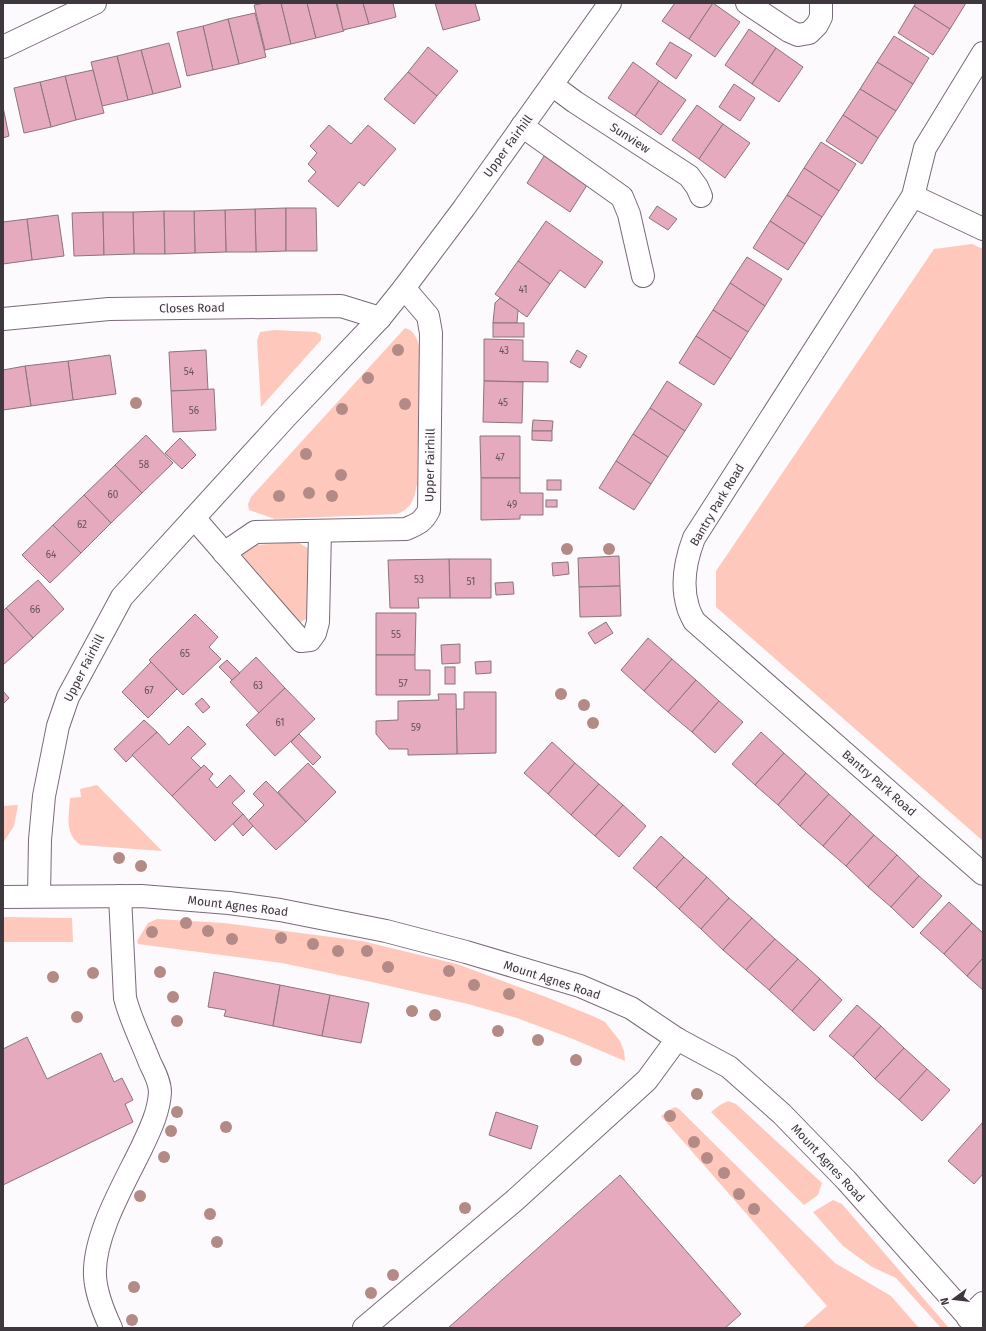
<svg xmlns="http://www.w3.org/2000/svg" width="986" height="1331" font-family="'Fira Sans',sans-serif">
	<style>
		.green { fill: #fec8bd }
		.building { fill: #e5aabd; stroke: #8b757b }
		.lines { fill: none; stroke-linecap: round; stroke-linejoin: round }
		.minor-casing { stroke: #796a79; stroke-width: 24 }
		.minor { stroke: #fff; stroke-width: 22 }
		.tree { fill: #b38a85 }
		.labels { text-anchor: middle; stroke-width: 3; stroke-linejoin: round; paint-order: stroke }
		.number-label { font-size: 10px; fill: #68545e }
		.street-label { font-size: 12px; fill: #3e373e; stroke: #fdfafd }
	</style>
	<rect width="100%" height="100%" fill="#fdfafd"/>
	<g class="green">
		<path d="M972,244L983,249V841L716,607V571L934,249Z"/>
		<path d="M405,328C415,330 418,341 420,350L417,484C414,499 412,508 397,514L275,519L249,510L248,504L251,497Z"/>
		<path d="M275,330L316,332L321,335V340L261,407L257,340L260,332Z"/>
		<path d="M297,542L308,548L312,558L309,615L306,619L301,622L295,621L243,561V553L254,545Z"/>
		<path d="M97,785L162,851L81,845C64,835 69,815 70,798L81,797L80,789Z"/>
		<path d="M18,805L14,826L3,843V806Z"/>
		<path d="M3,917L72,918L73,942H3Z"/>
		<path d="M157,919L224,923L362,941L457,964L546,997L595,1017L605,1022L620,1041L624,1051L625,1061L573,1039L517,1018L468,1004L372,982L282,963L138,944L137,941L148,923Z"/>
		<path d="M728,1101L736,1104L822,1183L818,1195L804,1205L711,1112L720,1105Z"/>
		<path d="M675,1107L679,1109L835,1263L891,1296L919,1328H802L827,1306L661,1116L669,1110Z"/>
		<path d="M833,1200L842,1204L949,1328H941L896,1278L872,1267L843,1246L813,1212Z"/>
	</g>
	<g class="building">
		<path d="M265,3H281L291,44L265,50L254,5Z"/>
		<path d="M281,3H307L316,38L291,44Z"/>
		<path d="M307,3H336L344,31L316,38Z"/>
		<path d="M337,3H363L369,24L343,30Z"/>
		<path d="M363,3H393L396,17L369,24Z"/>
		<path d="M435,3H475L480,20L443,30Z"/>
		<path d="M675,3H713L689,39L662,21Z"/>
		<path d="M713,3L740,22L715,57L689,39Z"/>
		<path d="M916,3H966L950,29L914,6Z"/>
		<path d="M914,6L950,29L933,55L898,33Z"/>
		<path d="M255,13L266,57L239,64L228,19Z"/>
		<path d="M228,19L239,64L213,70L203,26Z"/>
		<path d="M203,26L213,70L187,76L177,32Z"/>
		<path d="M749,29L776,48L752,84L725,65Z"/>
		<path d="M894,36L929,58L913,84L877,62Z"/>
		<path d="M670,42L692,55L676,79L656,64Z"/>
		<path d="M169,43L181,87L153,94L141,50Z"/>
		<path d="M428,47L458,71L437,96L408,72Z"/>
		<path d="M776,48L803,67L779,102L752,84Z"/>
		<path d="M141,50L153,94L128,100L117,56Z"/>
		<path d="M117,56L128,100L102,106L91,62Z"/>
		<path d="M633,62L659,81L635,116L608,98Z"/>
		<path d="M877,62L913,84L896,111L860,89Z"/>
		<path d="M93,70L104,113L76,120L65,76Z"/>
		<path d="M408,72L437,96L414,124L384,99Z"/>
		<path d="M65,76L76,120L51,127L40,82Z"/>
		<path d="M659,81L686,100L661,135L635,116Z"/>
		<path d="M40,82L51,127L24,133L14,88Z"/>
		<path d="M734,84L755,98L740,121L719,107Z"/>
		<path d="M860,89L896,111L878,138L843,115Z"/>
		<path d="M697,105L723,124L699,159L672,140Z"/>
		<path d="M3,107L9,136L3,138Z"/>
		<path d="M843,115L878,138L862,164L826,141Z"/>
		<path d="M723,124L750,143L725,178L699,159Z"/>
		<path d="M329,125L351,144L368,125L396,149L364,186L359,182L338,207L308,181L316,172L308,164L317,153L310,146Z"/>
		<path d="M821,142L856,164L839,191L804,168Z"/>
		<path d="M546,153L589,182L570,212L527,183Z"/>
		<path d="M804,168L839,191L822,217L787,195Z"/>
		<path d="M787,195L822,217L805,244L770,221Z"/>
		<path d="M657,206L677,219L668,230L649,218Z"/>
		<path d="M286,208V251L256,252L255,209Z"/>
		<path d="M286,208H316L317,251H286Z"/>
		<path d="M255,209L256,252H226L225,210Z"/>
		<path d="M225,210L226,252L195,253L194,211Z"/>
		<path d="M164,211L165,254H134L133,212Z"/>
		<path d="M164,211H194L195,253L165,254Z"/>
		<path d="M103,212L104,255L74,256L72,213Z"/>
		<path d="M103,212H133L134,254L104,255Z"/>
		<path d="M58,215L64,256L32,260L27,219Z"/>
		<path d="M27,219L32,260L3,264V222Z"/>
		<path d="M546,221L603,262L585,288L560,270L550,284L518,261Z"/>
		<path d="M770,221L805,244L788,270L753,248Z"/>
		<path d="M747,257L782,279L765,306L730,283Z"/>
		<path d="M518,261L550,284L527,317L495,294Z"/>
		<path d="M730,283L765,306L748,332L713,310Z"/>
		<path d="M500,298L518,310L517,323H493L495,303Z"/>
		<path d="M713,310L748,332L731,359L696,336Z"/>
		<rect x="493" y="323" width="31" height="14"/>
		<path d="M696,336L731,359L714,385L679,363Z"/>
		<path d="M484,339L523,340V361L548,362V382L484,381Z"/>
		<path d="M206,350L208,390L171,391L169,352Z"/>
		<path d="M577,350L587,356L580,368L570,362Z"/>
		<path d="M110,355L116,394L73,400L68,361Z"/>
		<path d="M68,361L73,400L31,406L25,366Z"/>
		<path d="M25,366L31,406L3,410V370Z"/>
		<path d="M484,381L523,382L522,423L483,422Z"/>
		<path d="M667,381L702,404L685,431L650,408Z"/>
		<path d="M214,389L216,430L173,432L171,391Z"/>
		<path d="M650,408L685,431L668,457L633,434Z"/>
		<path d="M533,420L553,421L552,431H532Z"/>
		<path d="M532,431H552V441L532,440Z"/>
		<path d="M633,434L668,457L651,484L616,461Z"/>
		<path d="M146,435L173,463L142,493L115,465Z"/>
		<path d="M480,436H520V478H481Z"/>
		<path d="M180,438L196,455L182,469L165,453Z"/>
		<path d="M616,461L651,484L634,510L599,488Z"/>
		<path d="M115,465L142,493L111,523L84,495Z"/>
		<path d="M481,478H520V493H543V515H520V519L481,520Z"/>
		<rect x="547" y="480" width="14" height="10"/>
		<path d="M84,495L111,523L81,553L53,525Z"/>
		<rect x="546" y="500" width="11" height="7"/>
		<path d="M53,525L81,553L50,583L22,555Z"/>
		<path d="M619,556L620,586L579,587L578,558Z"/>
		<path d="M449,559H491V598H450Z"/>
		<path d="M449,559L450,598H418L419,608H390L388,560Z"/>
		<path d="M568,562L569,574L553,576L552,563Z"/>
		<path d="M38,580L64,609L33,638L6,608Z"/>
		<path d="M513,582L514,594L496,595L495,583Z"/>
		<path d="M620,586L621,616L580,617L579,587Z"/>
		<path d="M6,608L33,638L3,665V611Z"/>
		<path d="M376,613H416L415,655H376Z"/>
		<path d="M195,614L218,637L209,647L221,659L183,695L149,660Z"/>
		<path d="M606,622L613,633L595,644L588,633Z"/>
		<path d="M648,638L672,659L644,691L621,670Z"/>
		<path d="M460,644V663L442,664L441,645Z"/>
		<path d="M376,655H415V670H430V695H376Z"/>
		<path d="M256,657L285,688L259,713L230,682Z"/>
		<path d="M672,659L696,680L668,712L644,691Z"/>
		<path d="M227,660L240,673L232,680L219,667Z"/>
		<path d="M491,661V673L476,674L475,662Z"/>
		<path d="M151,662L177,689L148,718L122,692Z"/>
		<rect x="445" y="667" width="10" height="17"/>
		<path d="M696,680L719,701L692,732L668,712Z"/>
		<path d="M285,688L315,719L275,756L246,725Z"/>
		<path d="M3,691L9,698L3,704Z"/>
		<path d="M464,692H496V753L457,754L456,709H464Z"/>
		<path d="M438,694H456L457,754L408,755V749H389L376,734V721L398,720V701L439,700Z"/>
		<path d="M202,698L210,707L203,713L195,704Z"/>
		<path d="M719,701L743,722L715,753L692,732Z"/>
		<path d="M144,720L157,732L126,762L114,749Z"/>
		<path d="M188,726L206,744L191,758L201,768L172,796L132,755L157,732L169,745Z"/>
		<path d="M761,732L784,753L755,785L732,764Z"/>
		<path d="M299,734L321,757L313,765L291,742Z"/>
		<path d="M552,742L575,763L548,794L524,773Z"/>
		<path d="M784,753L806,773L778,805L755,785Z"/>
		<path d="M308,763L336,792L306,822L278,792Z"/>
		<path d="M575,763L599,784L571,815L548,794Z"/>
		<path d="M204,765L213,774L209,779L217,788L230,775L245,791L232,803L243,814L215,841L172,796Z"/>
		<path d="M806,773L829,794L800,826L778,805Z"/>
		<path d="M266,781L306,822L276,850L248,821L264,805L253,794Z"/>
		<path d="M599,784L623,805L595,836L571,815Z"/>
		<path d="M829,794L851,814L823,846L800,826Z"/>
		<path d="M623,805L646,826L619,857L595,836Z"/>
		<path d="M243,814L253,826L243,836L233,824Z"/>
		<path d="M851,814L874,835L846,866L823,846Z"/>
		<path d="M874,835L897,855L868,887L846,866Z"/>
		<path d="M661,836L684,857L656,888L633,868Z"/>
		<path d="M897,855L919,876L891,907L868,887Z"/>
		<path d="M684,857L707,877L679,909L656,888Z"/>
		<path d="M919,876L942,896L913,928L891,907Z"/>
		<path d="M707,877L729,898L701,929L679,909Z"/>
		<path d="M729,898L752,918L723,950L701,929Z"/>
		<path d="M949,902L972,923L944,954L920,933Z"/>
		<path d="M752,918L775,939L746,970L723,950Z"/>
		<path d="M972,923L983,933V958L967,976L944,954Z"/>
		<path d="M775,939L798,959L769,990L746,970Z"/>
		<path d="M983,958V990L967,976Z"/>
		<path d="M798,959L820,979L792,1011L769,990Z"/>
		<path d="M214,972L280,985L273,1026L224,1016L226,1010L208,1007Z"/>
		<path d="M820,979L842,1000L814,1031L792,1011Z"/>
		<path d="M280,985L330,995L322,1036L273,1026Z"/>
		<path d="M330,995L369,1003L361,1043L322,1036Z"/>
		<path d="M857,1005L881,1026L853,1057L829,1036Z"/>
		<path d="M881,1026L904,1048L875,1079L853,1057Z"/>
		<path d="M27,1037L47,1079L101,1053L114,1082L122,1078L133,1100L125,1104L133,1122L3,1185V1049Z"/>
		<path d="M904,1048L927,1069L899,1100L875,1079Z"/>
		<path d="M927,1069L950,1090L922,1121L899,1100Z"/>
		<path d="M496,1112L538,1126L531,1149L489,1135Z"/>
		<path d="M983,1122V1174L974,1184L948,1161Z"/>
		<path d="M620,1175L741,1314L725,1328H448Z"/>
	</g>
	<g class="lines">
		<defs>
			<g id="minor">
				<path d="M747,3L789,31L798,35L809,33L817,25L821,17V3"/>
				<path d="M3,47L95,3"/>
				<path d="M552,85L575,102L689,176L697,187L701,196"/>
				<path d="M522,126L622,197L629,214L643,276"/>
				<path d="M913,196L925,148L983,53"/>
				<path d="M983,229L913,196L694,538C686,559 681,585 688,607C689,612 692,616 694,621L983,874"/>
				<path d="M3,319L109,309L341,306L380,318"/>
				<path d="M194,518L301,641L310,640L315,633L318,622L320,531"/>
				<path d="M224,553L255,532L406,529C418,524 423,522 429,510L431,333L428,316L404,288"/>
				<path d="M39,896L40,840L44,796L58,726L68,697L122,597L285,418L380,318L404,288L464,208L610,3"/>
				<path d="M3,897L141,896L229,903L280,910L386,931L466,952L580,986L631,1008L677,1039L729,1067L782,1114L846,1180L978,1328"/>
				<path d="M968,1318L983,1303"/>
				<path d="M111,1328C103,1311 96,1294 95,1276C93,1236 124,1184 141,1149C150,1130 159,1112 160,1092C160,1082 154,1071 150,1063C142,1042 131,1021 125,998L120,896"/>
				<path d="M364,1328L514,1201L647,1080L677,1039"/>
			</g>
		</defs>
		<use href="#minor" class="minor-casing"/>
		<use href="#minor" class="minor"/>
	</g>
	<g class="tree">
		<circle cx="398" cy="350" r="6"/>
		<circle cx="368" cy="378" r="6"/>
		<circle cx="136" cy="403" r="6"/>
		<circle cx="405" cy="404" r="6"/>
		<circle cx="342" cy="409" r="6"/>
		<circle cx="306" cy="454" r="6"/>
		<circle cx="341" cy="475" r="6"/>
		<circle cx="309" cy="493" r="6"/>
		<circle cx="279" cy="496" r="6"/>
		<circle cx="332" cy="496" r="6"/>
		<circle cx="567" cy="549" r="6"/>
		<circle cx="609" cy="549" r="6"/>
		<circle cx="561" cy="694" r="6"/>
		<circle cx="584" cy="705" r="6"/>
		<circle cx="593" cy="723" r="6"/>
		<circle cx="119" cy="858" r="6"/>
		<circle cx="141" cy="866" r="6"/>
		<circle cx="186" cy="923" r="6"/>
		<circle cx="208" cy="931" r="6"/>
		<circle cx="152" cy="932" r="6"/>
		<circle cx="281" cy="938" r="6"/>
		<circle cx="232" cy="939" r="6"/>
		<circle cx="313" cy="944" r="6"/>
		<circle cx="338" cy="951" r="6"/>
		<circle cx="367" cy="951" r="6"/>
		<circle cx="388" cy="967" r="6"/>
		<circle cx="449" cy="971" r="6"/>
		<circle cx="160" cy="972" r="6"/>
		<circle cx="93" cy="973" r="6"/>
		<circle cx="53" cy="977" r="6"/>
		<circle cx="474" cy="985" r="6"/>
		<circle cx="509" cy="994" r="6"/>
		<circle cx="173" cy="997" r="6"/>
		<circle cx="412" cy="1011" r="6"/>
		<circle cx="435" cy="1015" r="6"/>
		<circle cx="77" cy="1017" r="6"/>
		<circle cx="177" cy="1021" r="6"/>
		<circle cx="498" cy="1031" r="6"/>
		<circle cx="538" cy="1040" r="6"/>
		<circle cx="576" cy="1060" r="6"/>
		<circle cx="697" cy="1094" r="6"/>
		<circle cx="177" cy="1112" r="6"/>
		<circle cx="670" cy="1116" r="6"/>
		<circle cx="226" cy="1127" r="6"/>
		<circle cx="171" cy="1131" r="6"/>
		<circle cx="694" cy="1142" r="6"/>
		<circle cx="164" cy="1157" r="6"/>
		<circle cx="707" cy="1158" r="6"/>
		<circle cx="724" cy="1173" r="6"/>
		<circle cx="739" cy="1194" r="6"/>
		<circle cx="140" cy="1196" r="6"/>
		<circle cx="465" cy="1208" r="6"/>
		<circle cx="754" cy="1209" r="6"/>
		<circle cx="210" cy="1214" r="6"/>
		<circle cx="217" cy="1242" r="6"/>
		<circle cx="393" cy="1275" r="6"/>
		<circle cx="134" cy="1287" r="6"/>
		<circle cx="371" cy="1293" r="6"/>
		<circle cx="132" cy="1320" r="6"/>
	</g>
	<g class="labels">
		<g class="number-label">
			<text x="523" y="293">41</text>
			<text x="504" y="354">43</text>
			<text x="189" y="375">54</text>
			<text x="503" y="406">45</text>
			<text x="194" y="414">56</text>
			<text x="500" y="461">47</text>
			<text x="144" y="468">58</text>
			<text x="113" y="498">60</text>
			<text x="512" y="508">49</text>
			<text x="82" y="528">62</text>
			<text x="51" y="558">64</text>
			<text x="419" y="583">53</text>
			<text x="471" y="585">51</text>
			<text x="35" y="613">66</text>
			<text x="396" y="638">55</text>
			<text x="185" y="657">65</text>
			<text x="403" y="687">57</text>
			<text x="258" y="689">63</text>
			<text x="149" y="694">67</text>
			<text x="280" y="726">61</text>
			<text x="416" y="731">59</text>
		</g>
		<g class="street-label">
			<text transform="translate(630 138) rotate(33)" y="4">Sunview</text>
			<text transform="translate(508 146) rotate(-54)" y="4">Upper Fairhill</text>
			<text transform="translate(192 308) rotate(-1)" y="4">Closes Road</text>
			<text transform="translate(430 465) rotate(-89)" y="4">Upper Fairhill</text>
			<text transform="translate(717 505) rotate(-59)" y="4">Bantry Park Road</text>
			<text transform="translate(84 668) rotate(-63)" y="4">Upper Fairhill</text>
			<text transform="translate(879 783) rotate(41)" y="4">Bantry Park Road</text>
			<text transform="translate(238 906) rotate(7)" y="4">Mount Agnes Road</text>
			<text transform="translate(552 980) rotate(18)" y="4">Mount Agnes Road</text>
			<text transform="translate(828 1163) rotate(47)" y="4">Mount Agnes Road</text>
		</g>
	</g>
	<rect width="986" height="1331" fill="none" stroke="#3e373e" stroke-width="8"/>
	<g transform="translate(954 1299) rotate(255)" stroke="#fdfafd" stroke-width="3" paint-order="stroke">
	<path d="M0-3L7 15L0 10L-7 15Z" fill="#3e373e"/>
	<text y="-6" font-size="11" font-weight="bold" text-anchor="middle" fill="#3e373e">N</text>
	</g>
</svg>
